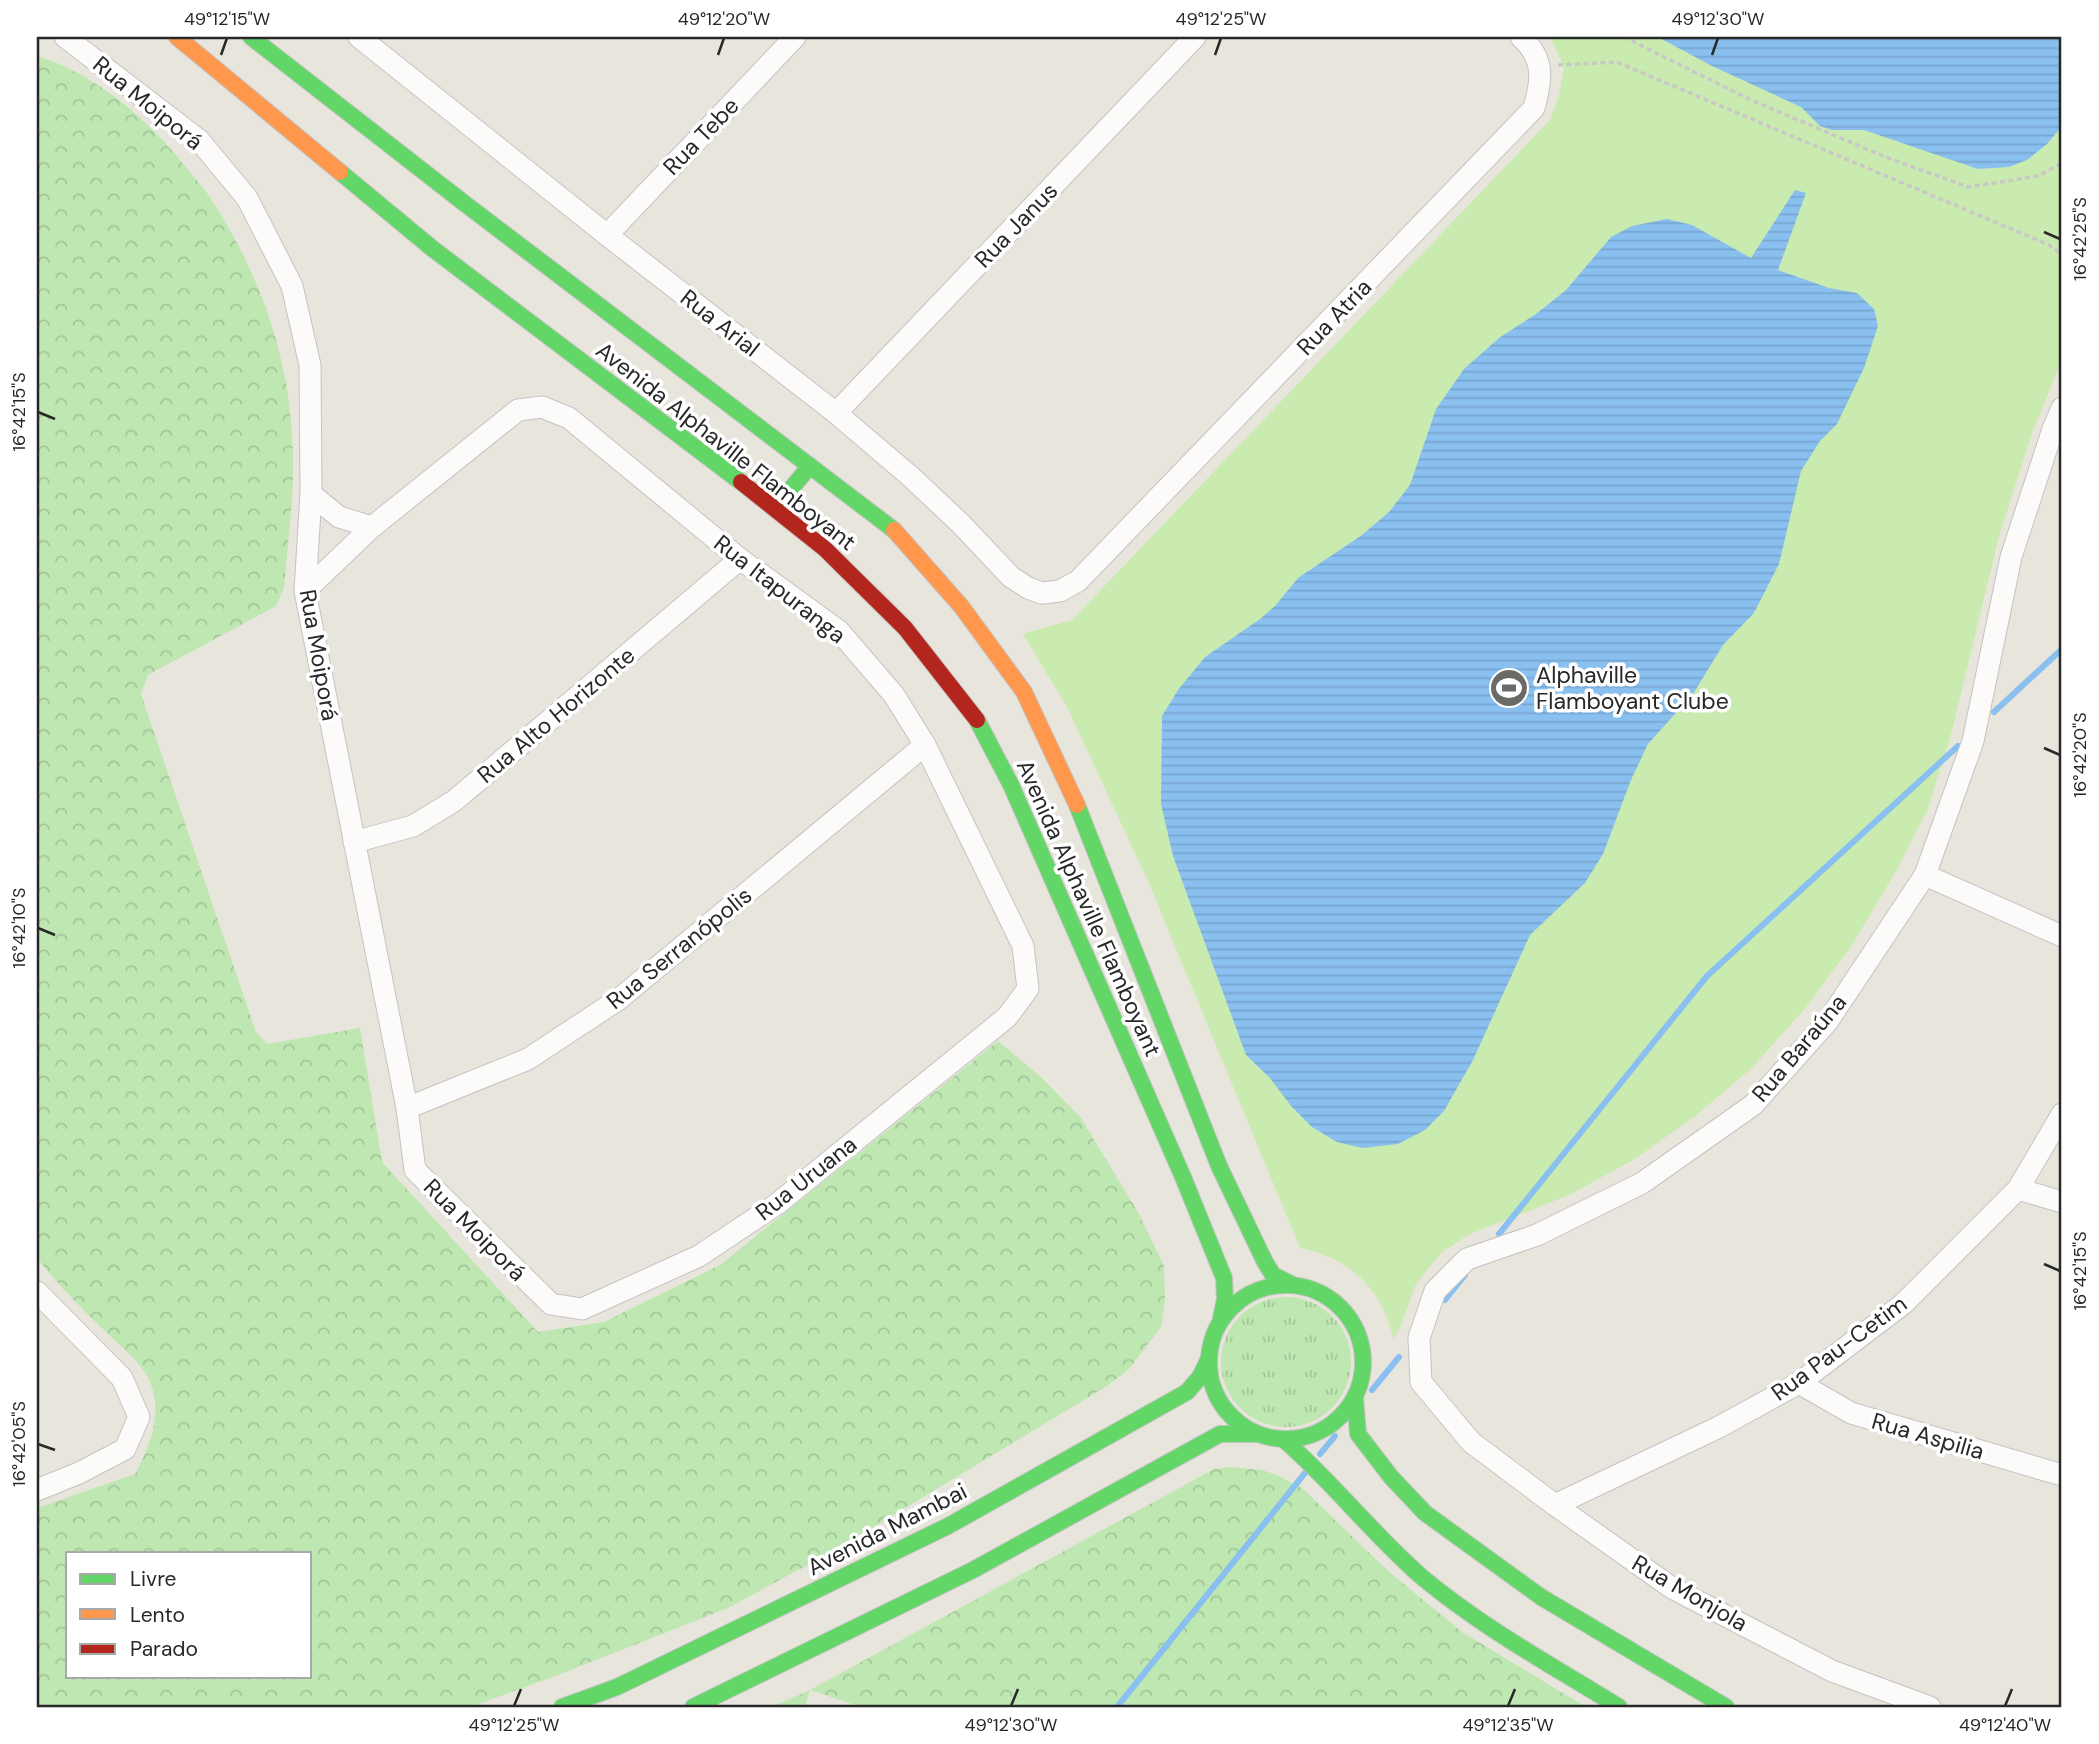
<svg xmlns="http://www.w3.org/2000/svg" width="2099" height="1744" font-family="'DM Sans',sans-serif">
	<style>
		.grass { fill: url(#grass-tufts) }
		.forest { fill: url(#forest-crowns); fill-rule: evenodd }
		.pitch { fill: #c9ebaf }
		.water { fill: url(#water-rules) }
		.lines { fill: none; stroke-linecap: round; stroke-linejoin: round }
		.stream { stroke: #8ac0f0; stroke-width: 6 }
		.street-casing { stroke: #c4c3c3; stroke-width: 23 }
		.fast-casing { stroke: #c4c3c3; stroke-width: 18 }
		.slow-casing { stroke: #c4c3c3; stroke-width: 18 }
		.jam-casing { stroke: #c4c3c3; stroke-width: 18 }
		.path { stroke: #c9c8c7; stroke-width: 3.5; stroke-dasharray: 5 3.5; stroke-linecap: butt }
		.street { stroke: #fcfbfa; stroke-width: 21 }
		.fast { stroke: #63d668; stroke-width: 16 }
		.slow { stroke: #ff974d; stroke-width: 16 }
		.jam { stroke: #b3261e; stroke-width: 16 }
		.ticks { fill: none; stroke: #282828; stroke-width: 2.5 }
		.labels { text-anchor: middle; stroke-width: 7; stroke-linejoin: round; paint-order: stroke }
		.street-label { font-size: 23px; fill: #282828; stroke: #fff }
		.poi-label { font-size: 23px; fill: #282828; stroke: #fff; text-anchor: start }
		.neatline { fill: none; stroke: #282828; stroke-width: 2.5 }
		.ticks-label { font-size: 18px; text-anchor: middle; fill: #282828 }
	</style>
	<defs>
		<pattern id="grass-tufts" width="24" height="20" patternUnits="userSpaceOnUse" patternTransform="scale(1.75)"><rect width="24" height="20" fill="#bee7b2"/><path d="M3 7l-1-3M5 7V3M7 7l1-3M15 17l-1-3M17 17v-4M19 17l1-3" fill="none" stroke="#a3c699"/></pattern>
		<pattern id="forest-crowns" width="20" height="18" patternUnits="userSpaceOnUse" patternTransform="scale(1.75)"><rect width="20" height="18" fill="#bee7b2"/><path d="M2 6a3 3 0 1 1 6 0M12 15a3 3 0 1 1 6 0" fill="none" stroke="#a3c699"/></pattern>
		<pattern id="water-rules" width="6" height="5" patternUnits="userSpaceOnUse" patternTransform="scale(1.75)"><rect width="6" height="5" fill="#8ac0f0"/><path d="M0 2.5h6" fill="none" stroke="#77a5ce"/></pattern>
	</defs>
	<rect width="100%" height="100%" fill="#e8e5dc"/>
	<circle class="grass" cx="1286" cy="1362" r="65"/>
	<g class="forest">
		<path d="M37,56C93,73 143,115 180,160C191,174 204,187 213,202C264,281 294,371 293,466C293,507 287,548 284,588L276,606L148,675L141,694L256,1032L267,1044L360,1028L382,1162L538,1332L604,1322L720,1265L998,1041L1042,1078L1081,1118L1139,1214L1164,1266L1165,1301L1161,1327L1129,1369L1107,1386L839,1548L728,1608L563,1673L471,1707H37V1508L135,1474C151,1445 165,1408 147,1376C138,1360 120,1346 107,1333C82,1309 58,1285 37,1258ZM68,1553H310V1676H68Z"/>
		<path d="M1230,1467L1262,1470L1277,1475L1302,1488L1388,1571L1462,1632L1586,1707H861L810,1690L805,1707H771L810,1690L1214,1469Z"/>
	</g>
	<path class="pitch" d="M1550,37H2062V359L2032,433L1999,536L1951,735L1927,811L1895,873L1852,945L1807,1006L1751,1069L1694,1117L1635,1159L1569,1195L1468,1235L1441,1253L1416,1284L1400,1328L1393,1339C1383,1289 1350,1258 1300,1248L1148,881L1067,707L1023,634L1072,620L1550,120L1559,96L1564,67Z"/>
	<g class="water">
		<path d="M1658,37H2062V126L2047,144L2027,160L2009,167L1978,169L1864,130H1832L1820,126L1801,107L1712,66Z"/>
		<path d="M1795,190L1806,193L1778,270L1829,288L1857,293L1874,309L1878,326L1864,368L1837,424L1820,441L1801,471L1779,564L1754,613L1723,645L1693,694L1648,744L1631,780L1603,854L1585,883L1530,935L1473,1060L1444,1111L1425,1130L1398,1144L1362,1148L1337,1142L1312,1127L1291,1106L1270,1078L1246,1055L1173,856L1161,804L1162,716L1178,690L1205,657L1260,619L1275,606L1298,578L1362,535L1389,512L1410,485L1436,409L1464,369L1499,338L1536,314L1566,290L1611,237L1632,226L1667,219L1692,225L1751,258Z"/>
	</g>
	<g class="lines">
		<g class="stream">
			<path d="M1994,712L2062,649"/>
			<path d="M1499,1234L1707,976L1958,746"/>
			<path d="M1445,1300L1465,1275"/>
			<path d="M1372,1390L1399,1357"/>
			<path d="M1320,1454L1335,1436"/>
			<path d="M1117,1707L1305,1473"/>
		</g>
		<defs>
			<g id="street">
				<path d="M65,37L199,140L247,198L292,286L310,365L311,494L305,591L407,1108L415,1170L551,1304L582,1309L699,1256L777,1204L1007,1017L1028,989L1023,946L925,745L894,695L839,631L740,559L569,418L542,407L518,410L372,527L305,591"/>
				<path d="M359,37L607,235L836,413L910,476L960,523L1011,577L1028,588L1042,593L1060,591L1078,581L1534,108C1542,80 1545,59 1521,37"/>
				<path d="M607,235L795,37"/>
				<path d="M836,413L1195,37"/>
				<path d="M311,494L339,517L372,527"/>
				<path d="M354,842L413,826L454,801L740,559"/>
				<path d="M1925,875L2062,936"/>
				<path d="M407,1108L528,1059L619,999L925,745"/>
				<path d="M2018,1189L2062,1202"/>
				<path d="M37,1292L122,1378L139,1417L125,1449L79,1473L37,1490"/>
				<path d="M1799,1383L1851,1413L2062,1475"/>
				<path d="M1555,1505L1719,1427L1799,1383L1903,1304L2018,1189L2062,1114"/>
				<path d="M1930,1707L1832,1671L1672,1588L1555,1505L1471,1442L1421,1382L1419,1338L1435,1291L1467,1259L1537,1235L1642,1183L1753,1105L1828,1021L1925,875L1973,741L2011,557L2053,429L2062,408"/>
			</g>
			<g id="fast">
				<path d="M251,37L464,203L894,530"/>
				<path d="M340,172L433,249L741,482"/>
				<path d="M775,508L810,466"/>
				<path d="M977,720L1011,785L1183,1177L1224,1278L1225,1299L1221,1318"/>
				<path d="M1077,805L1219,1166L1265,1262L1273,1275L1291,1284"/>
				<circle cx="1286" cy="1362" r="77"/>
				<path d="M1355,1398L1358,1434L1391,1477L1425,1513L1541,1597L1726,1707"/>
				<path d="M1283,1439C1333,1482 1373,1535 1423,1578C1483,1628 1553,1666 1619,1707"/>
				<path d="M562,1707L617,1687L948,1526L1187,1392L1200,1377L1209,1358"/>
				<path d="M693,1707L973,1570L1220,1434H1257"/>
			</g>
			<g id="slow">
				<path d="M177,37L340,172"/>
				<path d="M894,530L961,606L1024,692L1077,805"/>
			</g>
			<path id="jam" d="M741,482L825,549L905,628L977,720"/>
		</defs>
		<use href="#street" class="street-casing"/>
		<use href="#fast" class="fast-casing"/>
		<use href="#slow" class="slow-casing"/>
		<use href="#jam" class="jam-casing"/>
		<g class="path">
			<path d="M1624,37L1751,100L1883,156L1968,187L2038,176L2062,163"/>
			<path d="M1558,65L1617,62L2049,245L2062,255"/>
		</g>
		<use href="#street" class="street"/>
		<use href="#fast" class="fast"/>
		<use href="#slow" class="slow"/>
		<use href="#jam" class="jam"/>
	</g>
	<path class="ticks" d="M221,55L227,38M718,55L724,38M1215,55L1221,38M1712,55L1718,38M2044,232L2060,239M38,412L55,419M2044,748L2060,755M38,928L55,935M2044,1264L2060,1271M38,1444L55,1450M514,1706L521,1689M1011,1706L1018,1689M1508,1706L1515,1689M2005,1706L2012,1689"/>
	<defs>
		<symbol id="stadium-disc" viewBox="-11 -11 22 22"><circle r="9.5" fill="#6b6a67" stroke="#fff"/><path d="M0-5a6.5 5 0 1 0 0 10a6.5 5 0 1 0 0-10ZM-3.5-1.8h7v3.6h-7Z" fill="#fff"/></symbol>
	</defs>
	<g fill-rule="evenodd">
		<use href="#stadium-disc" x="1487" y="666" width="44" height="44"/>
	</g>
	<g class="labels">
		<g class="street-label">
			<text transform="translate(148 103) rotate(39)" y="8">Rua Moiporá</text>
			<text transform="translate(701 136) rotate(-46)" y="8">Rua Tebe</text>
			<text transform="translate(1016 225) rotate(-46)" y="8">Rua Janus</text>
			<text transform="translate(1334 317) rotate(-46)" y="8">Rua Atria</text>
			<text transform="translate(720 323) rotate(38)" y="8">Rua Arial</text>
			<text transform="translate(726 446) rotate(38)" y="8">Avenida Alphaville Flamboyant</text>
			<text transform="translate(780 589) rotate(38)" y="8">Rua Itapuranga</text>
			<text transform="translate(319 655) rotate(80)" y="8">Rua Moiporá</text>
			<text transform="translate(556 715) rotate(-40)" y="8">Rua Alto Horizonte</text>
			<text transform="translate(1089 908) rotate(66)" y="8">Avenida Alphaville Flamboyant</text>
			<text transform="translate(679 948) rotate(-39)" y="8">Rua Serranópolis</text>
			<text transform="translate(1799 1048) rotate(-50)" y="8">Rua Baraúna</text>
			<text transform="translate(806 1178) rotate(-38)" y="8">Rua Uruana</text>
			<text transform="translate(475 1230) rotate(45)" y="8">Rua Moiporá</text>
			<text transform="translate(1839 1348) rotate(-36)" y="8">Rua Pau-Cetim</text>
			<text transform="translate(1928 1436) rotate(16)" y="8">Rua Aspilia</text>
			<text transform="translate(887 1529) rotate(-27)" y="8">Avenida Mambai</text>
			<text transform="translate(1690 1593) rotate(30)" y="8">Rua Monjola</text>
		</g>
		<g class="poi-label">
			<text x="1536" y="683">Alphaville<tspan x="1536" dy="26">Flamboyant Clube</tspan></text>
		</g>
	</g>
	<rect width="2099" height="1744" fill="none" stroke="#ffffff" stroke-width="77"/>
	<rect x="66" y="1552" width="245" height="126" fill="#ffffff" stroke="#a9a9a9" stroke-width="2"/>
	<rect x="80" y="1574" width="35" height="10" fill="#63d668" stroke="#a9a9a9" stroke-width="2"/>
	<text x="130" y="1586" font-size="21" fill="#282828">Livre</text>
	<rect x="80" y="1609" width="35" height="10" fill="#ff974d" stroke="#a9a9a9" stroke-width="2"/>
	<text x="130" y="1622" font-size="21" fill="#282828">Lento</text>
	<rect x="80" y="1644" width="35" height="10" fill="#b3261e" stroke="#a9a9a9" stroke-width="2"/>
	<text x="130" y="1656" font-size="21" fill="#282828">Parado</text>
	<rect x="38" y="38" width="2022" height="1668" class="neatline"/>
	<g class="ticks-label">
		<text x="227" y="25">49°12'15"W</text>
		<text x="724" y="25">49°12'20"W</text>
		<text x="1221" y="25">49°12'25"W</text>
		<text x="1718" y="25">49°12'30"W</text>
		<text transform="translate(2080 239) rotate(-90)" y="6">16°42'25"S</text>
		<text transform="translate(19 412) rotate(-90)" y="6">16°42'15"S</text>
		<text transform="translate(2080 755) rotate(-90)" y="6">16°42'20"S</text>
		<text transform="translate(19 928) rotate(-90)" y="6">16°42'10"S</text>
		<text transform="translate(2080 1271) rotate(-90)" y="6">16°42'15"S</text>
		<text transform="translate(19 1444) rotate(-90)" y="6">16°42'05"S</text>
		<text x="514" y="1731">49°12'25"W</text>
		<text x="1011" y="1731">49°12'30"W</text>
		<text x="1508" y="1731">49°12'35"W</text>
		<text x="2005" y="1731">49°12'40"W</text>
	</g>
</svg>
